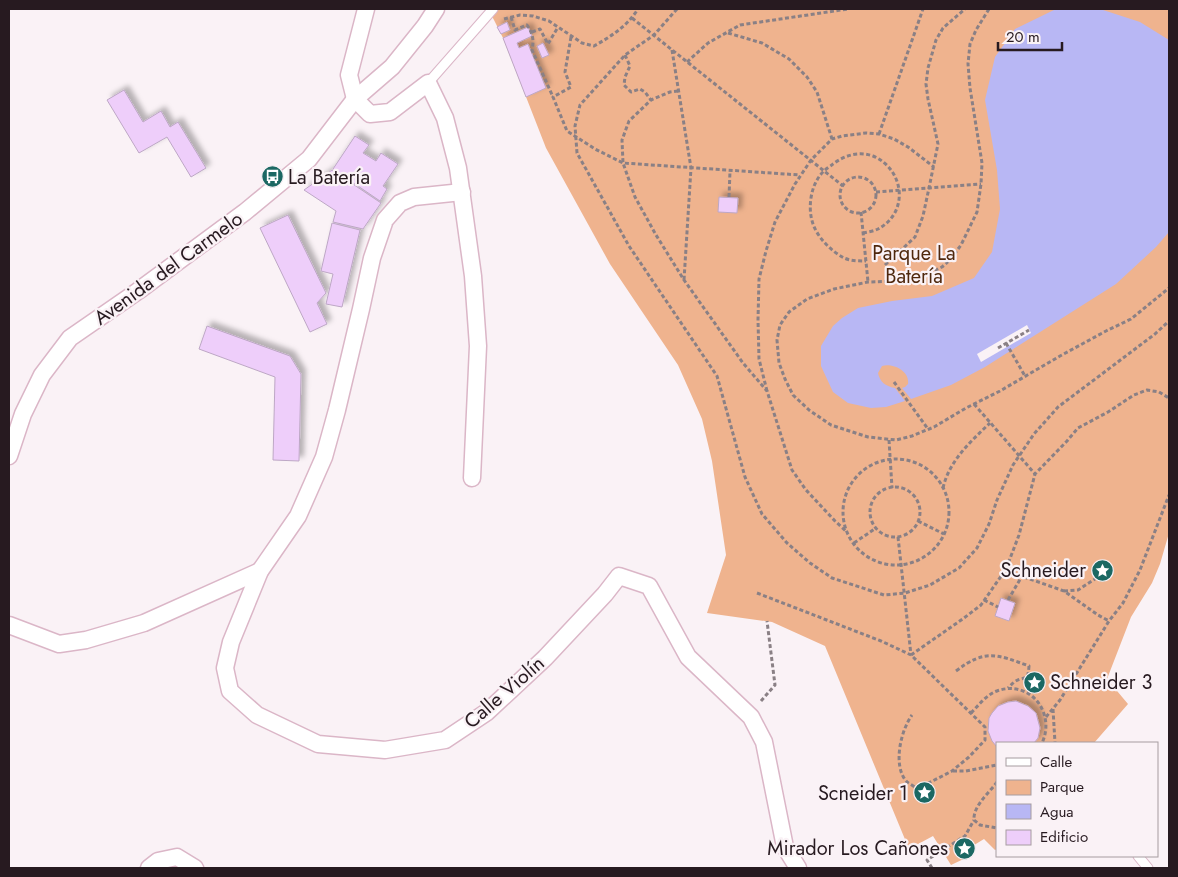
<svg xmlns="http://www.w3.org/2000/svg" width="1178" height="877" font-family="Jost,sans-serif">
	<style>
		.green { fill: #efb38e }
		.water { fill: #b8b7f4 }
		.pier { fill: #faf2f6 }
		.building { fill: #eecefa; stroke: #bda7c5; filter: url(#shadow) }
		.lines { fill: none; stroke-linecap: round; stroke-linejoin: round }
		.lane-casing { stroke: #dbb6c7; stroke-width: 11 }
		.street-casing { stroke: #dbb6c7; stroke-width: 19 }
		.path { stroke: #8a8085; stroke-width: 3; stroke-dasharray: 4 2.5; stroke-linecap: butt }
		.lane { stroke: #fff; stroke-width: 9 }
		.street { stroke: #fff; stroke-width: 16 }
		.labels { text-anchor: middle; stroke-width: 4.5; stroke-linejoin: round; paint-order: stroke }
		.poi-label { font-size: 20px; fill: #271a20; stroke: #faf2f6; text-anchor: end }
		.park-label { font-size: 20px; fill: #4f280d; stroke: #faf2f6 }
		.street-label { font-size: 20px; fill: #271a20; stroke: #faf2f6 }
	</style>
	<defs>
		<filter id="shadow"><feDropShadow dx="4.5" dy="-4.5" stdDeviation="2.5" flood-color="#0004"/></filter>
	</defs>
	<rect width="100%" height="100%" fill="#faf2f6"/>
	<path class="green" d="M488,9H1169V533L1160,564L1152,583L1131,617L1107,679L1128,704L1094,743H997V849L995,850L984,839L966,850L970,856L951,865L933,836L909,849L825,646L772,622L707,613L726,555L712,461L702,419L678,365L610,264L546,148L503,38L494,20Z"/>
	<path class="water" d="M1056,9H1100L1140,22L1169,40V232L1156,247L1116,284L985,367L951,385L911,399L902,388L905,387L908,384C910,371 893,363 882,366L878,373C880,382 885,386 895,388L905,401L886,407L871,408L848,403L833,392L821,366V346L833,326L842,318L858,308L892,301L932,296L974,278L992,252L1000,209L997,170L985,100L995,57L1015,29Z"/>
	<path class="pier" d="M1027,325L1031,333L981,362L977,354Z"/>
	<g class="building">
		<path d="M507,22L510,30L501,34L497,27Z"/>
		<path d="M528,27L532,36L517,43L519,48L528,44L546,88L526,97L503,38Z"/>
		<path d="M543,43L549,55L542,58L537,46Z"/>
		<path d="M124,90L143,122L161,111L170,127L178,122L206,168L191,177L167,137L139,153L107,100Z"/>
		<path d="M355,136L369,145L363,153L376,161L381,153L398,164L383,186L387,189L380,201L333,169Z"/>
		<path d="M332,170L381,203L363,229L333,222L336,211L304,190Z"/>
		<path d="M719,197L738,198L737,213L718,212Z"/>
		<path d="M288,215L326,293L317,303L327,324L310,332L260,228Z"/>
		<path d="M332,223L360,230L342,307L326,304L333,274L321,271Z"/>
		<path d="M207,326L290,356L301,374L299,461L273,460L275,377L199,349Z"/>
		<path d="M1001,598L1015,603L1009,621L995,616Z"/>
		<path d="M1016,701L1028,706L1036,713L1040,728L1038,738L1034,743H997V747L992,741L988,731L989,718L992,713L998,706L1008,702Z"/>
	</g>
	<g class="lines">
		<defs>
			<g id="lane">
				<path d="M428,83L493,9"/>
				<path d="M1138,856L1148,868"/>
			</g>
			<g id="street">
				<path d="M366,9L349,75L355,99L370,114L390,112L428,83L445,118L458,168L473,276L478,346L472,478"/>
				<path d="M462,192L414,197L400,203L385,220L372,258L361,309L337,410L324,457L298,516L260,571L231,642L225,668L230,691L257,715L318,744L385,750L445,740L487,712L545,658L605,594L619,576L649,586L688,657L751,717L764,742L785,847L798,868"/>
				<path d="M9,456L23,414L42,375L70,338L138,291L245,212L309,159L355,99L392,67L425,26L436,9"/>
				<path d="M9,625L59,644L86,640L144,623L260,571"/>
				<path d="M149,868L158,861L177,857L195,868"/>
			</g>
		</defs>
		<use href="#lane" class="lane-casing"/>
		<use href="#street" class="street-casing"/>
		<g class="path">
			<path d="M677,9L654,35L625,55L580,105L575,126L577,153L629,246L717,376L745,477L762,514L787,543L810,563L832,578L884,595L905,593L930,585L959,568L977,548L989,524L997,500L1013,465L1034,434L1058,407L1155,334L1169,321"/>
			<path d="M989,9L976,30L970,44L968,64L970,88L982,163L981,184L977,212L961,245L950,260L942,267L926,275L901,281L868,282L834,289L807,299L789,312L780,325L777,340L779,363L785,379L793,395L809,410L831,425L868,437L896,440L912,436L934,427L966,408L1000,391L1060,356L1106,331L1131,319L1169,288"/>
			<path d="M511,17L515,30L527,25C533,34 534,40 532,50L553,97"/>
			<path d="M632,18L843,186"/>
			<path d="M504,19L520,15L533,16L549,21L582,43L594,46C612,36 627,26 638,9"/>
			<path d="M532,32L540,29L548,44L558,27"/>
			<path d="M728,33L762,43L789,59L807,77L817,92L832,139"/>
			<path d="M571,37L565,72L571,87L553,97L567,131L595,149L623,163L800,175"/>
			<path d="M672,50L691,168L684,280"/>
			<path d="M625,55L630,66L625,77L624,85L631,92L640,89L645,92L651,100"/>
			<path d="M687,62L708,43L740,25L848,9"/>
			<path d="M678,91L670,92L651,100L629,121L622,140L623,163L635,197L656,235L684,280L743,363L767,391L792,470L806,490L835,521L847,532"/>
			<path d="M879,134L923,9"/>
			<circle cx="858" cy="195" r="18"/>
			<path d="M876,192L981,184"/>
			<path d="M729,197L730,171"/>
			<path d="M861,212L868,282"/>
			<path d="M863,233C868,232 874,231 878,229C910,212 904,169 873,156C859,151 845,155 833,164C831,166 827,168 824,171C811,183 807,207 813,224C818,238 831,251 844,258C851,261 859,261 866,261"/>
			<path d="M885,265L915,237L923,216L929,188L938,144L928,99L926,84L928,68L936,40L943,28L965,9"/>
			<path d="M1006,343L1025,376"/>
			<path d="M998,348L1029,330"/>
			<path d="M894,382L928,429"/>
			<path d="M767,391L759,359L758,320L759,279L766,251L775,222L795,184L811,160L832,139L842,136L866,133L879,134L894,139L908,147L934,167"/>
			<path d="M974,404L1035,474"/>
			<path d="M889,440L892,488"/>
			<circle cx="896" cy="512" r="53"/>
			<circle cx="895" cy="512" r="25"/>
			<path d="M943,488C949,461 971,441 990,423"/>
			<path d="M918,521L944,534"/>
			<path d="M898,537L911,655"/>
			<path d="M854,543L876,528"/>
			<path d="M1006,569L1027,578L1064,591L1098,615L1109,621"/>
			<path d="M1064,591L1078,590L1095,579"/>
			<path d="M757,593L881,641L911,655L985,727V740L969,757L952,771L917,789C914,786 910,784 907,782C892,766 901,730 912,715"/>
			<path d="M984,600L998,607"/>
			<path d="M1008,600L1022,576"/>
			<path d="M911,655L964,618L981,605L1006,569L1019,535L1035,474L1067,441L1078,428L1108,412L1134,395L1147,390L1159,392L1169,398"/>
			<path d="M956,671C985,649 996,654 1029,666C1028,683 1025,675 1014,682C1012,684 1010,686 1008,688"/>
			<path d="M761,701L775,685L767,621"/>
			<path d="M1053,709L1055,743"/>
			<path d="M971,713C979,705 986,695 997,691C1030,679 1056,713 1042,743"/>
			<path d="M1046,717L1060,700L1109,621L1123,603L1140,570L1169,495"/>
			<path d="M953,771H966L997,765"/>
			<path d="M997,782C989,793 973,806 974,820L980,825L997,828"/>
			<path d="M932,868L927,860L965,836L974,820"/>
		</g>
		<use href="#lane" class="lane"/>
		<use href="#street" class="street"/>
	</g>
	<defs>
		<symbol id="bus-disc" viewBox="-11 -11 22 22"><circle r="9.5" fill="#1b6863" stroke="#faf2f6"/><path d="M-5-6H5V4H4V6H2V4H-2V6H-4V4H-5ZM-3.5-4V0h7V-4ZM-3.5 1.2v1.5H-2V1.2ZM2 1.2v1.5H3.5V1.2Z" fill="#fff"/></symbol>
		<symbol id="sight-disc" viewBox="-11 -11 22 22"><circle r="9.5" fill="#1b6863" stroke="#faf2f6"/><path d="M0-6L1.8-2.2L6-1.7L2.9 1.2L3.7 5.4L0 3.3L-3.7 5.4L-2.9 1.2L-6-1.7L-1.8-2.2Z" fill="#fff"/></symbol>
	</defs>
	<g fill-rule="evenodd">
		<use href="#bus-disc" x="260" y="164" width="25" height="25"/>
		<use href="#sight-disc" x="1090" y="558" width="25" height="25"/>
		<use href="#sight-disc" x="1022" y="670" width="25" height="25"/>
		<use href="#sight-disc" x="912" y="780" width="25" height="25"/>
		<use href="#sight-disc" x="952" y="836" width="25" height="25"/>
	</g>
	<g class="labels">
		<g class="poi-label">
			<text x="288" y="184" text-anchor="start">La Batería</text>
			<text x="1086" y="577">Schneider</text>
			<text x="1050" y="689" text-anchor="start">Schneider 3</text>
			<text x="908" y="800">Scneider 1</text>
			<text x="948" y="855">Mirador Los Cañones</text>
		</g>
		<g class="park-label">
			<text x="914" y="260">Parque La<tspan x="914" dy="23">Batería</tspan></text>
		</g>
		<g class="street-label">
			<text transform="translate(168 268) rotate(-36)" y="7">Avenida del Carmelo</text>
			<text transform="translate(504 692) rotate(-41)" y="7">Calle Violín</text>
		</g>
	</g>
	<rect width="1178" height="877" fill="none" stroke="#271a20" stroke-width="20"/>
	<rect x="996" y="742" width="162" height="115" fill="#faf2f6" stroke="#a69ca0"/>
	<rect x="1006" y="758" width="25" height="8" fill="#ffffff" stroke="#a69ca0"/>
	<text x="1040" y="767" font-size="15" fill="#271a20">Calle</text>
	<rect x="1006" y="780" width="25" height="15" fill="#efb38e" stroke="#a69ca0"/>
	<text x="1040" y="792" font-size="15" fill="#271a20">Parque</text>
	<rect x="1006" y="804" width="25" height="15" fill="#b8b7f4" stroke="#a69ca0"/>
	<text x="1040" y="817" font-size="15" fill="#271a20">Agua</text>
	<rect x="1006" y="830" width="25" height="15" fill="#eecefa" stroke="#a69ca0"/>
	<text x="1040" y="842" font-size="15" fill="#271a20">Edificio</text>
	<path d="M998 42v8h64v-8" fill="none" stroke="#271a20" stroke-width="2.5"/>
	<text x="1006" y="42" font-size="15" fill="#271a20" stroke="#faf2f6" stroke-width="4" paint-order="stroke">20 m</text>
</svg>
